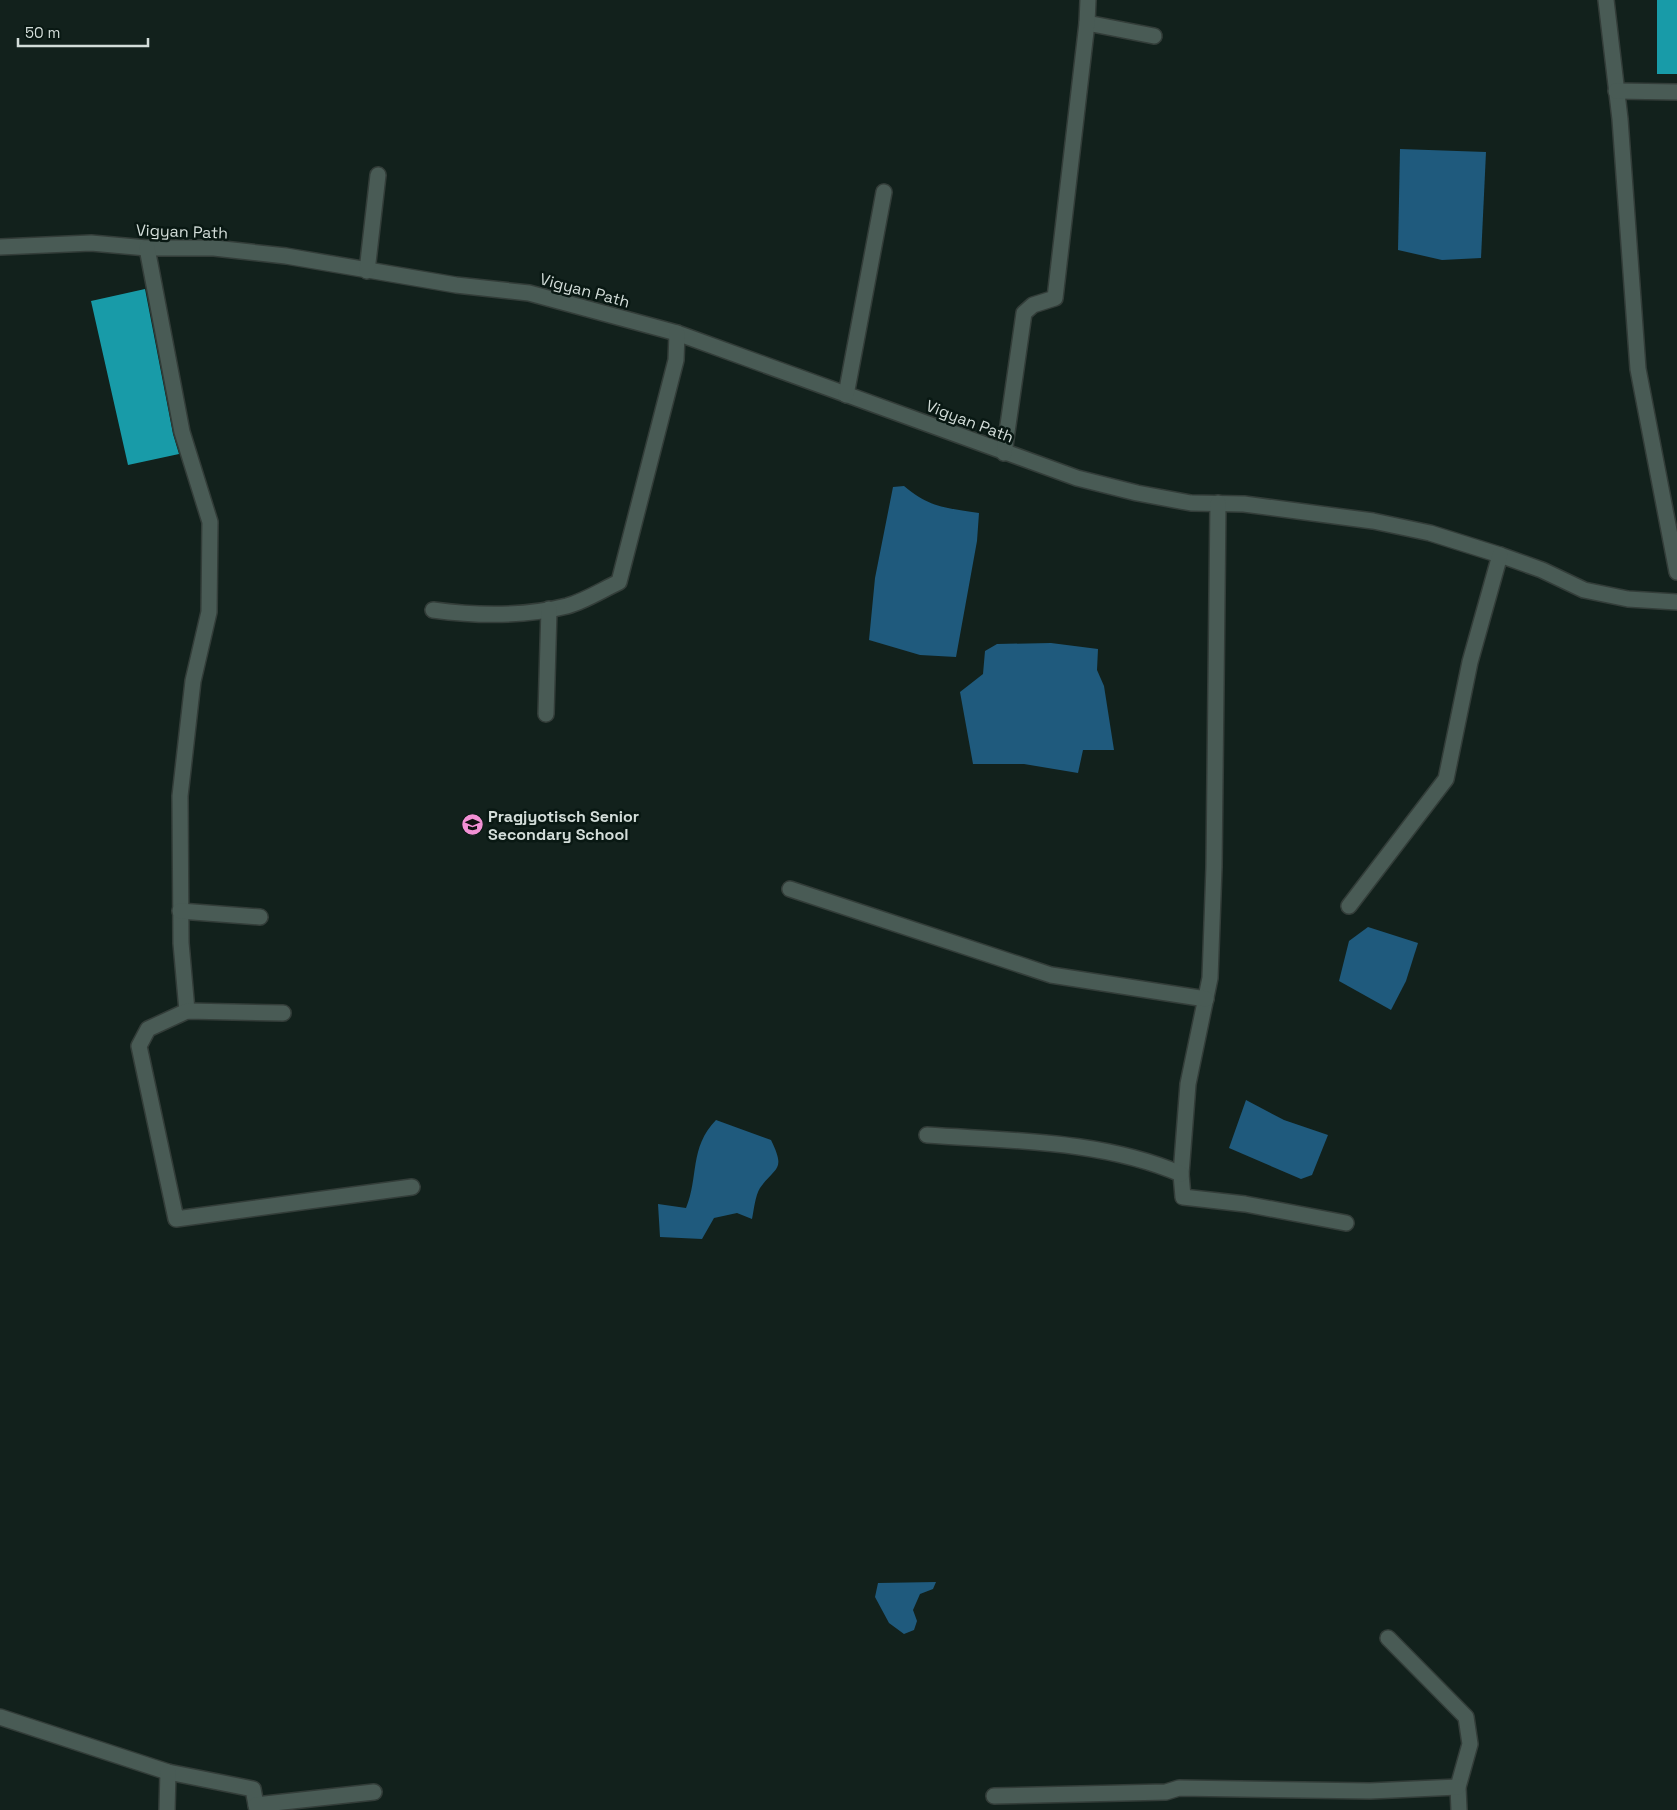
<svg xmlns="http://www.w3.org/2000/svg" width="1677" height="1810" font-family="'Space Grotesk',sans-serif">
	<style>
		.water { fill: #1f5a7d }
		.building { fill: #189ba8 }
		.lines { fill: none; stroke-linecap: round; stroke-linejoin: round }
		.minor-casing { stroke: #333d39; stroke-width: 18 }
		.minor { stroke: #495b55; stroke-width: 15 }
		.labels { text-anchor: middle; stroke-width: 5; stroke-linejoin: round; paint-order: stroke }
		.street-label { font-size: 16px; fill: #d3ddd9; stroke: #091813 }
		.poi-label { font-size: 16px; font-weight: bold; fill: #d3ddd9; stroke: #091813; text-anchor: start }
	</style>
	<rect width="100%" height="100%" fill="#12211c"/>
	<g class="water">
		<path d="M1400,149L1486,152L1481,258L1442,260L1398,250Z"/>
		<path d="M904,486C930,508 947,508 979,513L977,541L956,657L920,655L869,640L875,578L893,487Z"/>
		<path d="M1051,643L1098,649L1097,670L1104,686L1114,750H1083L1078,773L1024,764H973L960,692L983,674L985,651L997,644Z"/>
		<path d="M1368,927L1418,943L1406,981L1391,1010L1339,981L1349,941Z"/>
		<path d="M1246,1100L1284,1120L1328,1135L1312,1175L1301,1179L1229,1148Z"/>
		<path d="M716,1120L771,1140C786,1171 776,1166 760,1188C755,1196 754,1210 752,1219L737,1213L714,1218L702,1239L660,1237L658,1204L686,1208C699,1177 689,1148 716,1120Z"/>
		<path d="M936,1582L933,1589L920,1594L913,1610L917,1621L914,1630L904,1634L889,1623L875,1597L878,1583Z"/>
	</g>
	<g class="building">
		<rect x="1657" y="0" width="20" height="74"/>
		<path d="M145,289L173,434L179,454L128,465L91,301Z"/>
	</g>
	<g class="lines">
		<defs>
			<g id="minor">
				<path d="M1606,0L1620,119L1638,369L1677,572"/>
				<path d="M1087,23L1154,36"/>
				<path d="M1616,91L1677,92"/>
				<path d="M0,247L91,243L147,248H214L286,256L456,285L529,293L677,333L1077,478L1137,493L1191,503L1244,504L1373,521L1430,533L1500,555L1542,570L1584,590L1628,599L1677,602"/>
				<path d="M147,248L182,432L210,522L209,612L193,681L180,796L181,943L187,1011"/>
				<path d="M367,271L378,175"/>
				<path d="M846,395L884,192"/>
				<path d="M1004,453L1024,313L1033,305L1055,298L1087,23L1088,0"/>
				<path d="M1218,503L1214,867L1210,978L1188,1084L1181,1174L1183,1197L1245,1204L1346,1223"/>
				<path d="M433,610C477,616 523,617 567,606C585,601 602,590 619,582L676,360L677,333"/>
				<path d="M546,714L549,609"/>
				<path d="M790,889L1051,975L1206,999"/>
				<path d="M1349,906L1446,779L1470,662L1500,555"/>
				<path d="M180,911L260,917"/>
				<path d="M283,1013L187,1011L148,1029L139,1046L176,1219L412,1187"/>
				<path d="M927,1135C1012,1141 1102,1140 1181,1174"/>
				<path d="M1388,1638L1466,1717L1470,1744L1458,1787L1459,1810"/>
				<path d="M0,1717L168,1772L253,1789L257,1810"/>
				<path d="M994,1796L1166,1792L1179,1788L1370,1791L1458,1787"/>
				<path d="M256,1805L374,1792"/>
				<path d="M167,1810L168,1772"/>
			</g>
		</defs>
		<use href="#minor" class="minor-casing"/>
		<use href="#minor" class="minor"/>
	</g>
	<defs>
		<symbol id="school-disc" viewBox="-11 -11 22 22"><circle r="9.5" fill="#f391d5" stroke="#091813"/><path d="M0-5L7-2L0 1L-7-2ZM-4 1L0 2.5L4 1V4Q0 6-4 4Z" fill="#111"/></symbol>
	</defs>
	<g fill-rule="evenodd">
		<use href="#school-disc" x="460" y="812" width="25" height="25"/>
	</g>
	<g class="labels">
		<g class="street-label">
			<text transform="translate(182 231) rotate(2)" y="6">Vigyan Path</text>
			<text transform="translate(585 290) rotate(15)" y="6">Vigyan Path</text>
			<text transform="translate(970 421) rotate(21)" y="6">Vigyan Path</text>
		</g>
		<g class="poi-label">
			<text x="488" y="822">Pragjyotisch Senior<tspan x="488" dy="18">Secondary School</tspan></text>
		</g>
	</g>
	<path d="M18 38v8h130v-8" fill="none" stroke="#d3ddd9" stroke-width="2.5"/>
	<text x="25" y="38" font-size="15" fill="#d3ddd9" stroke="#091813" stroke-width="4" paint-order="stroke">50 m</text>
</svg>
